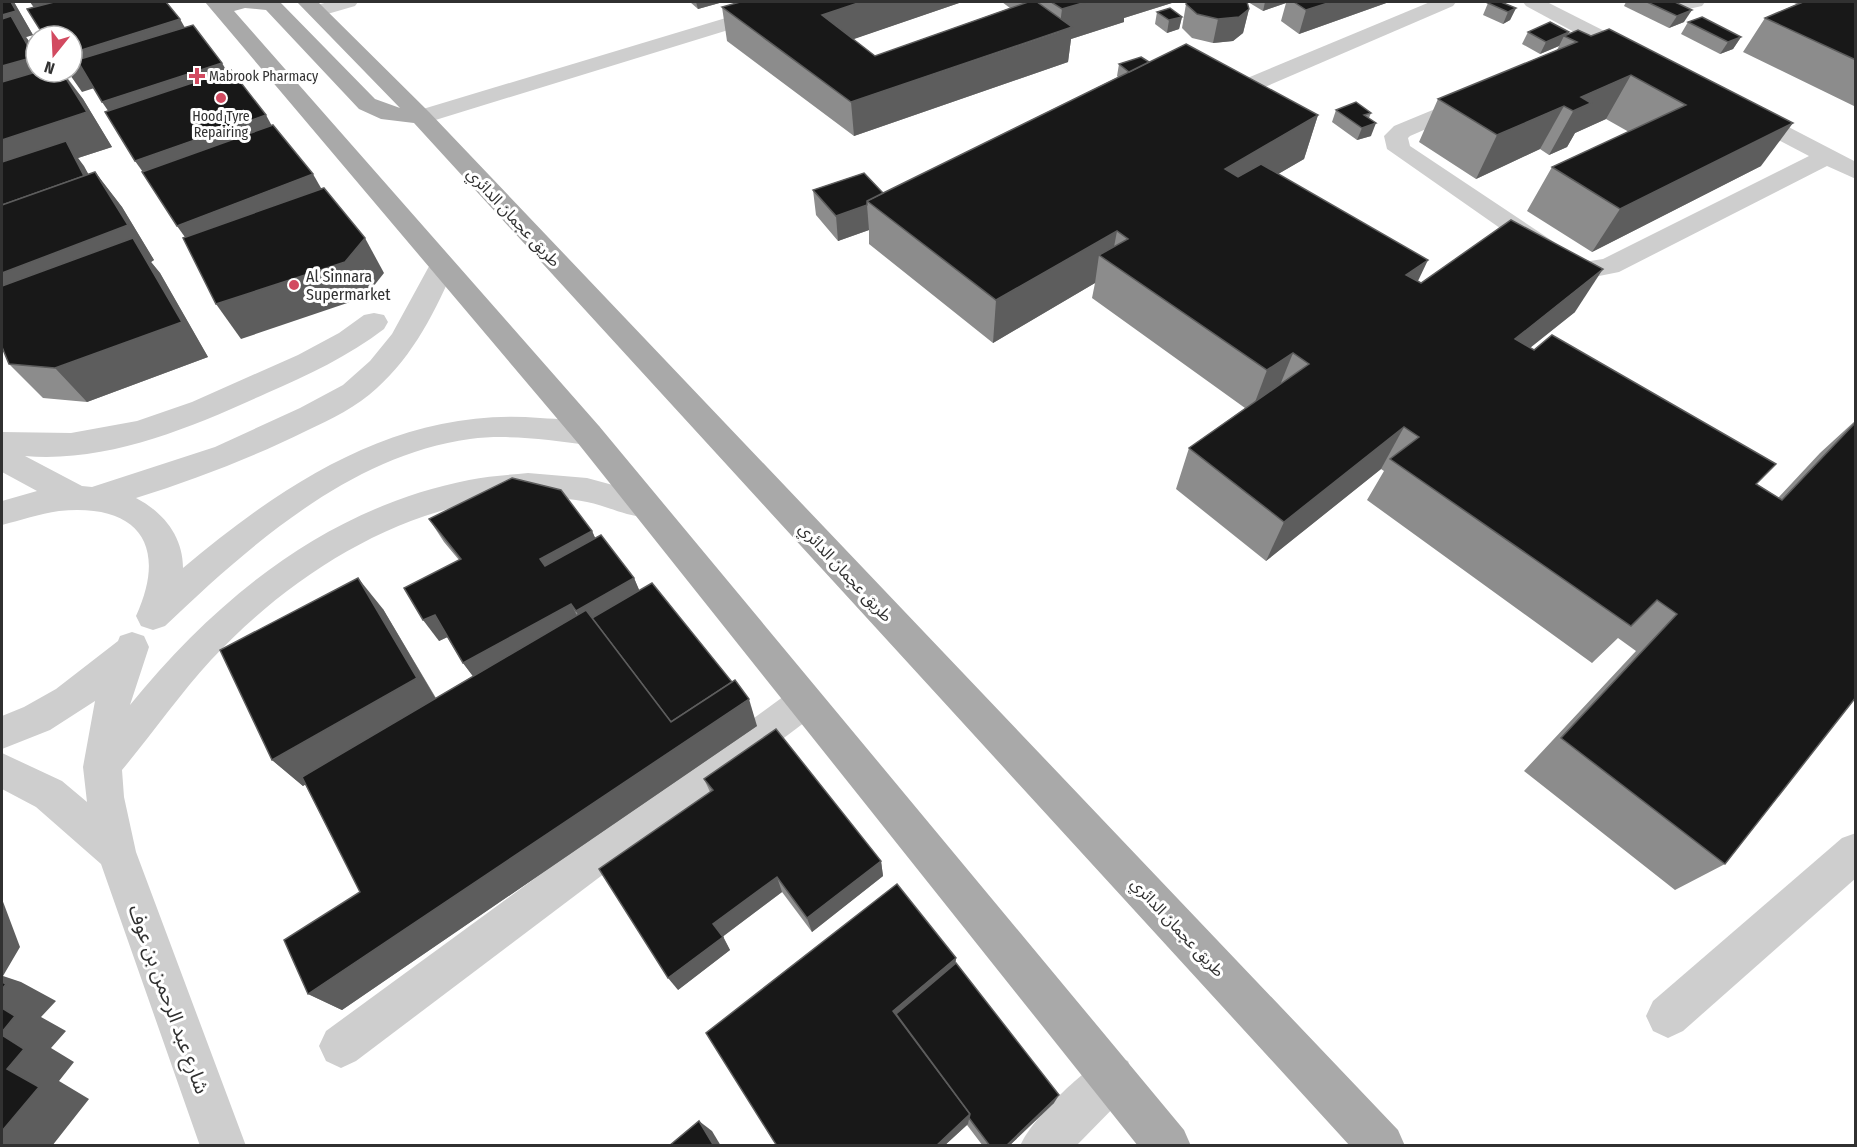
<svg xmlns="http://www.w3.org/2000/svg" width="1857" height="1147" font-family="'Fira Sans Condensed','Noto Sans Arabic',sans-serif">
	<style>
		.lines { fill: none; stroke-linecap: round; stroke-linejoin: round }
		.minor { fill: #cecece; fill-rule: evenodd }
		.major { fill: #a9a9a9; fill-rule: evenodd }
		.wall { fill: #8c8c8c }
		.shaded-wall { fill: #5d5d5d }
		.building { fill: #181818; stroke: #5d5d5d; stroke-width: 1.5 }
		.poi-dot { fill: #d24a60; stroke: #fff; stroke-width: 2 }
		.labels { text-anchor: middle; stroke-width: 6; stroke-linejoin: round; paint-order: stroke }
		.far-poi-label { font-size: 14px; fill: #313131; stroke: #fff; text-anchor: start }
		.street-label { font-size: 16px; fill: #313131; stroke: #fff }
		.poi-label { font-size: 16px; fill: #313131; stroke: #fff; text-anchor: start }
		.near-street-label { font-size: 20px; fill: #313131; stroke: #fff }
	</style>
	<rect width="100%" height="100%" fill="#fff"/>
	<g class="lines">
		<g class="minor">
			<path d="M328,2H358L355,6L317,17L310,15L307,11L310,7Z"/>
			<path d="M779,2H809L806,6L429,122H413L410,117L413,112Z"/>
			<path d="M1430,2H1456L1453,6L1237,99H1221L1218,94L1221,89Z"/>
			<path d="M1523,2H1547L1642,50L1645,55L1642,60H1626L1526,6Z"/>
			<path d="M1649,2H1705L1702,6L1675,12L1652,6Z"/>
			<path d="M1469,95L1477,97L1480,102L1477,107L1410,136L1408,138L1410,146L1575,256L1590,261L1603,259L1809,156L1738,119L1735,114L1738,109H1754L1856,162V179L1827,166L1619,272L1589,278L1557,268L1387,149L1384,136L1394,126Z"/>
			<path d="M442,257L451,259L455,265C437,309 413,356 377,388C357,407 331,419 306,431C251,458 194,480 136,498C163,512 183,536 183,568C285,482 401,406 540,418C559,419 580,420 599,426L603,434L599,442L588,445C550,440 509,434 470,439C351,455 249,546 165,626L153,630L141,626L136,616C169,544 137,503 59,511C39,514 21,520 2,525V501L37,491L2,472V432L71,433L137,421L192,402L298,355L339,333L364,315L374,313L384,315L388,322L384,329C349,356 308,375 267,393C192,427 109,463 25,456L82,486L92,487L215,447L300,408L343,385L370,361L392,334L433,259Z"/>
			<path d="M528,473L587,478L657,497L662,506L657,515C635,522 610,506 587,502C568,498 542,496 523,498C505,500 486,500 469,504C371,524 278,588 211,660C179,695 152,734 122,770L124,797L136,852L246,1146H200L101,864L36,807L2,789V753L62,781L87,802L83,767L95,701L50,730L2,749V716L24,707L56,689L118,641L120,636L132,632L144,636L149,647L130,705C219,596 328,508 469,480C488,476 508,475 528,473Z"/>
			<path d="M804,686L817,691L822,702L817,713L356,1061L341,1068L326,1061L319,1046L326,1031L791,691Z"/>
			<path d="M1856,833V878L1683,1031L1668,1038L1653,1031L1646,1016L1653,1001L1842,838Z"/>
			<path d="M1112,1055L1128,1061L1134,1077L1128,1093L1076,1146H1020C1031,1119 1086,1066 1112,1055Z"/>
		</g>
		<path class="major" d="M205,2H280L375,99L400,108L297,2H318L429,112L1398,1130L1405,1146H1350L414,123L381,119L359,109L266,10L245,8L234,11L599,426L1184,1130L1191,1146H1138L577,442Z"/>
	</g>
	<g class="wall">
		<path d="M2,2H14L33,35L26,37L36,51V72H63L83,99L112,147L78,158L88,174L95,172L122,207L154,260L151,262L160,273L208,357L87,402L43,398L9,364Z"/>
		<path d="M690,2H723L698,9Z"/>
		<path d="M962,2L853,39L875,56L1010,8L1002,2H1175L1124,18V22L1071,39L1068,62L854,136L727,41L722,7Z"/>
		<path d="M1248,2H1389L1299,34L1281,21L1286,3L1263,11Z"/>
		<path d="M1626,2H1675L1684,22L1669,28L1624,6Z"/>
		<path d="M1791,2H1856V107L1743,52L1765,18L1797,4Z"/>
		<path d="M1488,3L1516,8L1510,20L1503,24L1483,15Z"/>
		<path d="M1186,4L1249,9L1243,33L1233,41L1213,43L1192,38L1182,28Z"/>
		<path d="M1157,12L1182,17L1179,29L1167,33L1155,24Z"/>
		<path d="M1688,22L1741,37L1733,49L1720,54L1681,34Z"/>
		<path d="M1609,29L1761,166L1592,252L1527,211L1552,167L1629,132L1606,119L1575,133L1567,147L1549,155L1540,149L1476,179L1419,142L1438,99L1557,50L1559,46L1540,54L1522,44L1528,32L1591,36Z"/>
		<path d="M1149,62L1318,115L1304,159L1278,174L1421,283L1575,312L1530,348L1778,498L1820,453L1856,420V697L1725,864L1675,890L1524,771L1636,651L1618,638L1592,663L1367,500L1384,471L1381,469L1266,561L1176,489L1189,448L1245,408L1092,298L1095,283L993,343L869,244V230L838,241L816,215L813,190L883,193L1118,77L1117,76L1119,64Z"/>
		<path d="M1336,110L1371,113L1369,118L1371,136L1357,140L1332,122Z"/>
		<path d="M429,519L592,531L595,538L634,578L639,590L757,726L342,1010L308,994L360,892L305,784L303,786L272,760L383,609L436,698L473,676L463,663L447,637L439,641L459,560L444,542Z"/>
		<path d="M704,779L881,861L883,876L812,932L782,892L723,936L730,950L678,990L710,792Z"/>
		<path d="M956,963L1054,1103L1009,1146H983L967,1125L944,1146H777Z"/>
	</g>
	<g class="shaded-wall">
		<path d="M11,2H14L33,35L26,37L36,51V72L2,109V15Z"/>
		<path d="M30,2H159L53,35Z"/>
		<path d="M696,2H723L698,9Z"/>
		<path d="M861,2H962L825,49L822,15Z"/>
		<path d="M1086,2H1175L1124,18V22L1071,39L1068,62L854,136L851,102L1059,32L1062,9Z"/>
		<path d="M1265,2H1287L1286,3L1263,11Z"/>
		<path d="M1331,2H1389L1299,34L1306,10Z"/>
		<path d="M1516,8L1510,20L1503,24L1508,12Z"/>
		<path d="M1249,9L1243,33L1233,41L1213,43L1218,19Z"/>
		<path d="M1692,10L1684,22L1669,28L1677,16Z"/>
		<path d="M1182,17L1179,29L1167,33L1169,20Z"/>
		<path d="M180,19L200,54L82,92L68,72H72V53Z"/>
		<path d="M1569,32L1567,37L1564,36L1559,46L1540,54L1546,42Z"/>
		<path d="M1741,37L1733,49L1720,54L1728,42Z"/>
		<path d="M222,63L242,97L126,137L102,102Z"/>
		<path d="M62,72L83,99L112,147L78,158L84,166L104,203L2,239V137Z"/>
		<path d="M1631,75L1606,119L1575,133L1567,147L1549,155L1581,97Z"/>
		<path d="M1564,106L1540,149L1476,179L1497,135Z"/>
		<path d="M266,115L285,150L160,196L135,161Z"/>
		<path d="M1318,115L1304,159L1213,212L1225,169Z"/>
		<path d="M1376,123L1371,136L1357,140L1362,128Z"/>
		<path d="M1793,123L1761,166L1592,252L1620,209Z"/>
		<path d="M95,172L122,207L154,260L151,262L160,273L208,357L87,402L55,368L2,308V273Z"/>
		<path d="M313,174L333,209L202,261L177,226Z"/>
		<path d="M867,205L869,230L838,241L836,216Z"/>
		<path d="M1117,231L1111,263L1099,255L1095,283L993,343L996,300Z"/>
		<path d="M365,238L384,273L365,297L241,339L216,304Z"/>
		<path d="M1428,260L1407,304L1406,275Z"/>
		<path d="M1603,269L1575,312L1488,381L1515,339Z"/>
		<path d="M1293,353L1276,395L1251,413L1267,370Z"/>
		<path d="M1404,427L1381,469L1266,561L1284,522Z"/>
		<path d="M592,531L602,553L551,580L540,559Z"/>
		<path d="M358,578L383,609L440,706L303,786L272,760Z"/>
		<path d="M634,578L643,599L587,632L576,611Z"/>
		<path d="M571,604L582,625L478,683L463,663Z"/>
		<path d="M435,615L450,636L439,641L423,620Z"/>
		<path d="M749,699L757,726L342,1010L308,994Z"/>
		<path d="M881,861L883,876L812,932L807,918Z"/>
		<path d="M777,877L782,892L721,938L713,924Z"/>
		<path d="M2,899L20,947L3,976L21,982L56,1001L41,1017L66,1031L51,1048L74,1062L59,1081L89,1099L52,1146H2V1131L7,1069L2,1035Z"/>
		<path d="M723,937L730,950L678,990L668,978Z"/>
		<path d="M956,958L955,976L899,1023L893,1011Z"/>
		<path d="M1059,1095L1054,1103L1009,1146H1006Z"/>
		<path d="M970,1114L968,1124L944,1146H936Z"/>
		<path d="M699,1121L712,1131L721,1146H714Z"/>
	</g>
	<g class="building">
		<path d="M2,2H11L16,11L2,15Z"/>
		<path d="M54,2H166L180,19L72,53V36H44L27,9Z"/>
		<path d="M740,2H861L822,15L875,56L1028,2H1037L1072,27L851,102L722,7Z"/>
		<path d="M1051,2H1086L1062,9Z"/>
		<path d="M1187,2H1247L1249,9L1239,17L1218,19L1197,14L1186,4Z"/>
		<path d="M1294,2H1331L1306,10Z"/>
		<path d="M1491,2H1501L1516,8L1508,12L1488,3Z"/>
		<path d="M1647,2H1675L1692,10L1677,16Z"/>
		<path d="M1803,2H1856V60L1765,18Z"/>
		<path d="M1170,8L1182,17L1169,20L1157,12Z"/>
		<path d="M11,16L34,57L2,66V19Z"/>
		<path d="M1702,17L1741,37L1728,42L1688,22Z"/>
		<path d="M1550,22L1569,32L1546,42L1528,32Z"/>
		<path d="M193,25L222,63L102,102L77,60Z"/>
		<path d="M1609,29L1793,123L1620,209L1552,167L1686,105L1631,75L1581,97L1591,103L1573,111L1564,106L1497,135L1438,99L1577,42L1564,36L1578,30L1591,36Z"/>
		<path d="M1186,44L1318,115L1225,169L1238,177L1261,164L1428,260L1406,275L1421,283L1511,220L1603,269L1515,339L1534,350L1552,335L1776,464L1756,484L1782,500L1856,422V697L1725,864L1561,738L1677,614L1657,600L1631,626L1390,459L1419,437L1404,427L1284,522L1189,448L1309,364L1293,353L1267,370L1099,255L1128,239L1117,231L996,300L867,201Z"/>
		<path d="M1141,57L1149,62L1129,72L1119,64Z"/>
		<path d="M231,70L266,115L135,161L105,112Z"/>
		<path d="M36,72H62L87,112L2,140V82Z"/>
		<path d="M1356,102L1371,113L1364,115L1376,123L1362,128L1336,110Z"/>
		<path d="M273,125L313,174L177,226L142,172Z"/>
		<path d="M66,141L84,176L2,205V162Z"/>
		<path d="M95,172L128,225L2,273V205Z"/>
		<path d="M864,173L883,193L867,201V205L836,216L813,190Z"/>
		<path d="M324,188L365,238L345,262L216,304L183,238Z"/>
		<path d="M133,238L182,322L55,368L9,364L2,347V286Z"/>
		<path d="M512,478L561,490L592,531L540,559L545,566L601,535L634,578L576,611L571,604L463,663L435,615L423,620L404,588L461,559L429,519Z"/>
		<path d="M358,578L417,678L272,760L220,650Z"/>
		<path d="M652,583L732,682L671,722L592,618Z"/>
		<path d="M586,610L671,722L735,680L749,699L308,994L284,940L360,892L302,777Z"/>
		<path d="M776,729L881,861L807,918L777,877L713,924L723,937L668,978L599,869L713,790L704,779Z"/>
		<path d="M897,884L956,958L893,1011L970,1114L936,1146H777L706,1033Z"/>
		<path d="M956,963L1059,1095L1006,1146H990L969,1118L970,1114L896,1014Z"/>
		<path d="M2,982L6,984L2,989Z"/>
		<path d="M2,1008L15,1016L2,1032Z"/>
		<path d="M2,1035L24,1049L7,1069L39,1087L2,1131Z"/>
		<path d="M699,1121L714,1146H669Z"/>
	</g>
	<g class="poi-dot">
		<path d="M194 67h6v6h6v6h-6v6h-6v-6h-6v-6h6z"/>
		<circle cx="221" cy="98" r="6"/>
		<circle cx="294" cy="285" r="6"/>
	</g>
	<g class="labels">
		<g class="far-poi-label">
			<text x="209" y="81">Mabrook Pharmacy</text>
			<text x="221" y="121" text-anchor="middle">Hood Tyre<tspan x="221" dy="16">Repairing</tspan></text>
		</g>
		<g class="street-label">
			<text transform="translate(514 217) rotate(47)" y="6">طريق عجمان الدائري</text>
			<text transform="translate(846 572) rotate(47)" y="6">طريق عجمان الدائري</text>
			<text transform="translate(1178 927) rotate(47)" y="6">طريق عجمان الدائري</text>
		</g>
		<g class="poi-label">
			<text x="306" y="282">Al Sinnara<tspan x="306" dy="18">Supermarket</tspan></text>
		</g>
		<g class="near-street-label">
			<text transform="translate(169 999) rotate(70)" y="7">شارع عبد الرحمن بن عوف</text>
		</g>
	</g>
	<rect width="1857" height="1147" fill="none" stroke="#313131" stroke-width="6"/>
	<g transform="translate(54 54) rotate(198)"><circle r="28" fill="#ffffff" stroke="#adadad" stroke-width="1.5"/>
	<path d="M0-4.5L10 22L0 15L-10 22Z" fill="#d24a60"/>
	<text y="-9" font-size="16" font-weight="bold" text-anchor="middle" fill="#313131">N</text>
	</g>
</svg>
